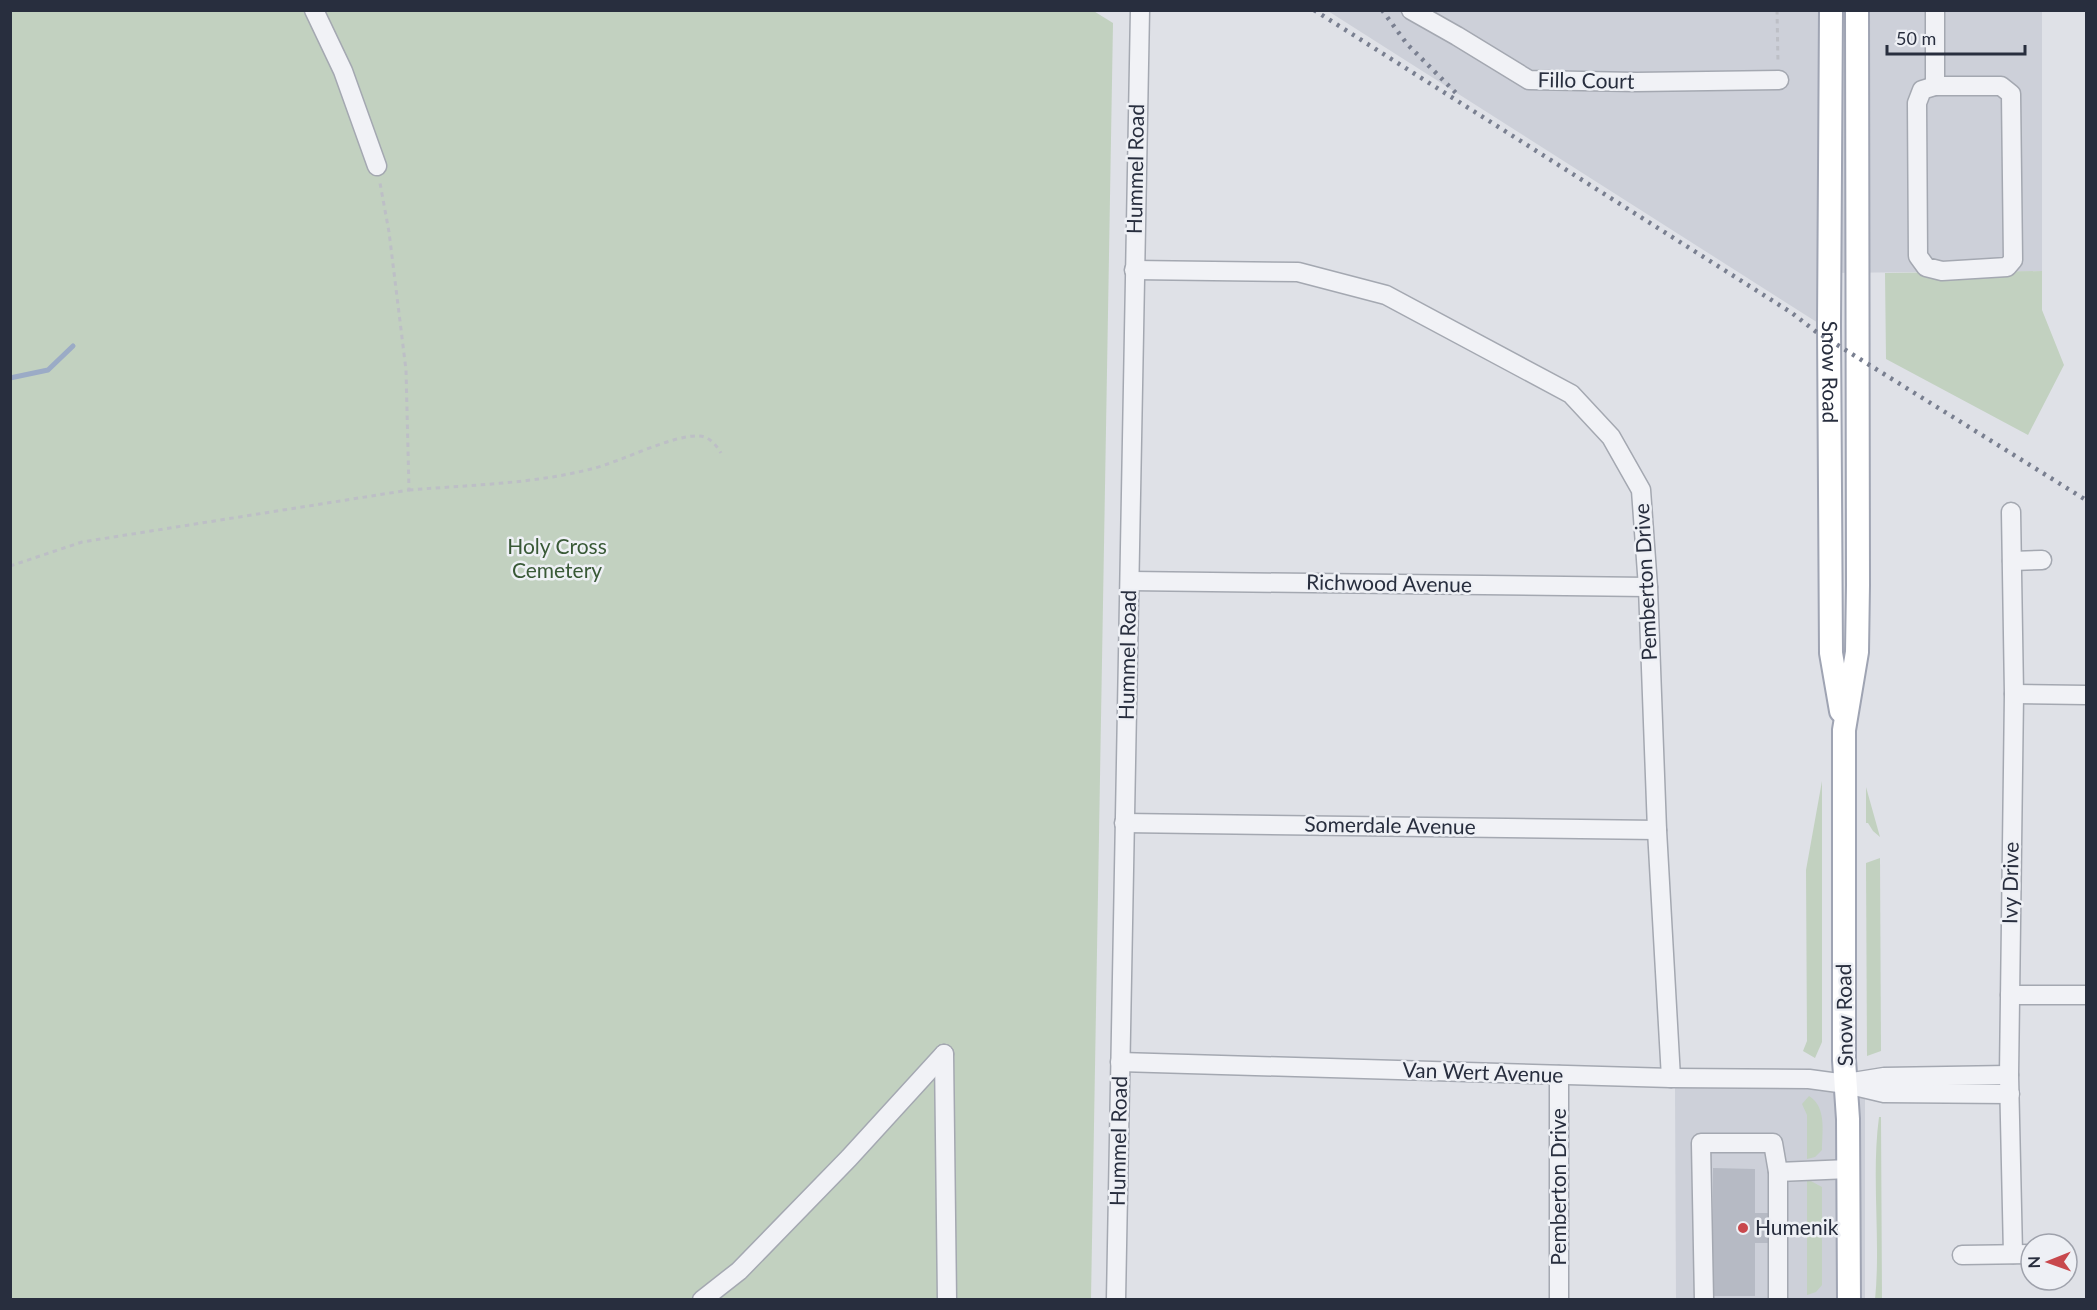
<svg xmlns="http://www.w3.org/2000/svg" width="2097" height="1310" font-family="Lato,sans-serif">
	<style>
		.built { fill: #cdd0d9 }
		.green { fill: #c2d1c0 }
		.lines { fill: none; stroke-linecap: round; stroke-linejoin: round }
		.stream { stroke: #9babc6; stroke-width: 5 }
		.building { fill: #b6bac4 }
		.minor-casing { stroke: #a4a8b1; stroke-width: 21 }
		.major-casing { stroke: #9fa4b3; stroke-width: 26 }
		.path { stroke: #bdbfc6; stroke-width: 3; stroke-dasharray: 4.5 4.5; stroke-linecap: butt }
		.minor { stroke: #f1f2f6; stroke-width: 18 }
		.major { stroke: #fff; stroke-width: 22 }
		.rail { stroke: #797f90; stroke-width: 4.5; stroke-dasharray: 3 6; stroke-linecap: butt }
		.poi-dot { fill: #c8484d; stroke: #eef0f5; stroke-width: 2 }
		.labels { text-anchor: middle; stroke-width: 5; stroke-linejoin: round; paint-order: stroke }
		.street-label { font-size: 21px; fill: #282e3e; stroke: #eef0f5 }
		.park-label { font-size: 21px; fill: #395936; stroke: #eef0f5 }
		.poi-label { font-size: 21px; fill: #282e3e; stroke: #eef0f5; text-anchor: start }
	</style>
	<rect width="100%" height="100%" fill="#dfe1e7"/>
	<g class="built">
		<path d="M1328,11H2042V271L1825,273L1826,328Z"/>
		<path d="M1675,1086L1865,1090V1299H1676Z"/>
	</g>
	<g class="green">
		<path d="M1092,10L1113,23L1091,1299H11V11Z"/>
		<path d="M2042,271V310L2064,365L2028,435L1886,359L1885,273Z"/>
		<path d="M1822,781V1042L1815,1058L1803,1051L1807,1041L1806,870Z"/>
		<path d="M1866,787L1880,837L1873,831L1868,823H1866Z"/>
		<path d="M1880,858L1881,1051L1867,1056L1866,863Z"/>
		<path d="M1809,1096C1827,1107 1822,1132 1822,1150L1815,1157L1807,1159V1115L1802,1104Z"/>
		<path d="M1879,1117H1881L1882,1299L1875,1300C1881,1239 1871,1177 1879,1117Z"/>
		<path d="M1807,1179L1822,1187V1285L1816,1292L1807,1295Z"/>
	</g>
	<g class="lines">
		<path class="stream" d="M10,378L48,370L73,346"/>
	</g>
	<path class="building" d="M1713,1168L1755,1169V1213H1773L1772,1243H1755V1296H1713Z"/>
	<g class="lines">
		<defs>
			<g id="minor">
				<path d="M314,10L343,71L377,166"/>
				<path d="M1411,10L1457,36L1529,80L1636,82L1779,80"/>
				<path d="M1935,10V86"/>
				<path d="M1935,86H2001L2011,94L2013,260L2007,267L1942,271L1926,267L1918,256L1917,103L1922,90Z"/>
				<path d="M1134,270L1298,272L1386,295L1571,394L1611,437L1641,490L1648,587L1657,830L1671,1078"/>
				<path d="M2011,512L2014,694L2009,1075L2013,1254"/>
				<path d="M2012,561L2042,560"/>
				<path d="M1130,581L1648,587"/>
				<path d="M2014,694L2086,695"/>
				<path d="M1124,823L1657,830"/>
				<path d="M2010,995H2086"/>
				<path d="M944,1054L947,1300"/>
				<path d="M1120,1062L1671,1078L1809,1079L1846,1084L1884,1093L2010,1094"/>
				<path d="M1853,1082L1884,1077L2009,1075"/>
				<path d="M1778,1172L1849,1169"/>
				<path d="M1962,1255L2031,1254"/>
				<path d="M702,1300L739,1271L849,1158L944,1054"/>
				<path d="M1116,1300L1140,10"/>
				<path d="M1559,1300V1075"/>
				<path d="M1704,1300L1701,1143H1773L1778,1172V1300"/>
			</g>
			<g id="major">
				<path id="s1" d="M1831,10L1829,326L1831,653L1841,711"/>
				<path d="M1849,1300L1848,1119L1844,1060V730L1857,652L1858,585L1857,10"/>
			</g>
		</defs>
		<use href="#minor" class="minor-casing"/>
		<use href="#major" class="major-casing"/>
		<g class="path">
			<path d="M1777,10L1778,63"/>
			<path d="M409,490C469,485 532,484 591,469C621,462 673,434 700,436C710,437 716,445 721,453"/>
			<path d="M10,566L82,542L409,490L406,370L389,232L380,183"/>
		</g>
		<use href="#minor" class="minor"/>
		<use href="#major" class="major"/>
		<g class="rail">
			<path d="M1314,10L1792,313L1815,331L2086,500"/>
			<path d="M1382,10L1407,44L1459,96"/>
		</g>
	</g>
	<circle class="poi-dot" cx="1743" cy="1228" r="6"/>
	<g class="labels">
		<g class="street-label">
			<text transform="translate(1586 81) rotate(1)" y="7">Fillo Court</text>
			<text transform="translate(1136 169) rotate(-89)" y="7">Hummel Road</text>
			<text dy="7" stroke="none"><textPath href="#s1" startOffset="362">Snow Road</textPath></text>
			<text transform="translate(1646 582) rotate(-93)" y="7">Pemberton Drive</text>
			<text transform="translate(1389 584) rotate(1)" y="7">Richwood Avenue</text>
			<text transform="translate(1128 655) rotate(-89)" y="7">Hummel Road</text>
			<text transform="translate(1390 826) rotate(1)" y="7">Somerdale Avenue</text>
			<text transform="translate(2011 883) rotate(-89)" y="7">Ivy Drive</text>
			<text transform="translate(1845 1015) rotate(-91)" y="7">Snow Road</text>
			<text transform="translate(1483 1073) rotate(2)" y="7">Van Wert Avenue</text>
			<text transform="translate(1119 1141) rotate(-89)" y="7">Hummel Road</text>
			<text transform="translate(1559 1187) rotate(-90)" y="7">Pemberton Drive</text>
		</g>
		<g class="park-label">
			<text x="557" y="554">Holy Cross<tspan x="557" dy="24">Cemetery</tspan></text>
		</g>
		<g class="poi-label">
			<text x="1755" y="1235">Humenik</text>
		</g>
	</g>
	<rect width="2097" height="1310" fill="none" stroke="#282e3e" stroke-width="24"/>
	<g transform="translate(2049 1262) rotate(269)"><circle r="28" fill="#eef0f5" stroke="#9fa2ac" stroke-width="1.5"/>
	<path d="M0-4.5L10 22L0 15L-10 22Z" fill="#c8484d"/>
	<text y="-9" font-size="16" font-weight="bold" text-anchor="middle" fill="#282e3e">N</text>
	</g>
	<path d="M1887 45v9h138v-9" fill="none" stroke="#282e3e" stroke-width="3"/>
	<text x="1896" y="45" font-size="18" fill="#282e3e" stroke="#eef0f5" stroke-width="4.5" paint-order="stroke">50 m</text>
</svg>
